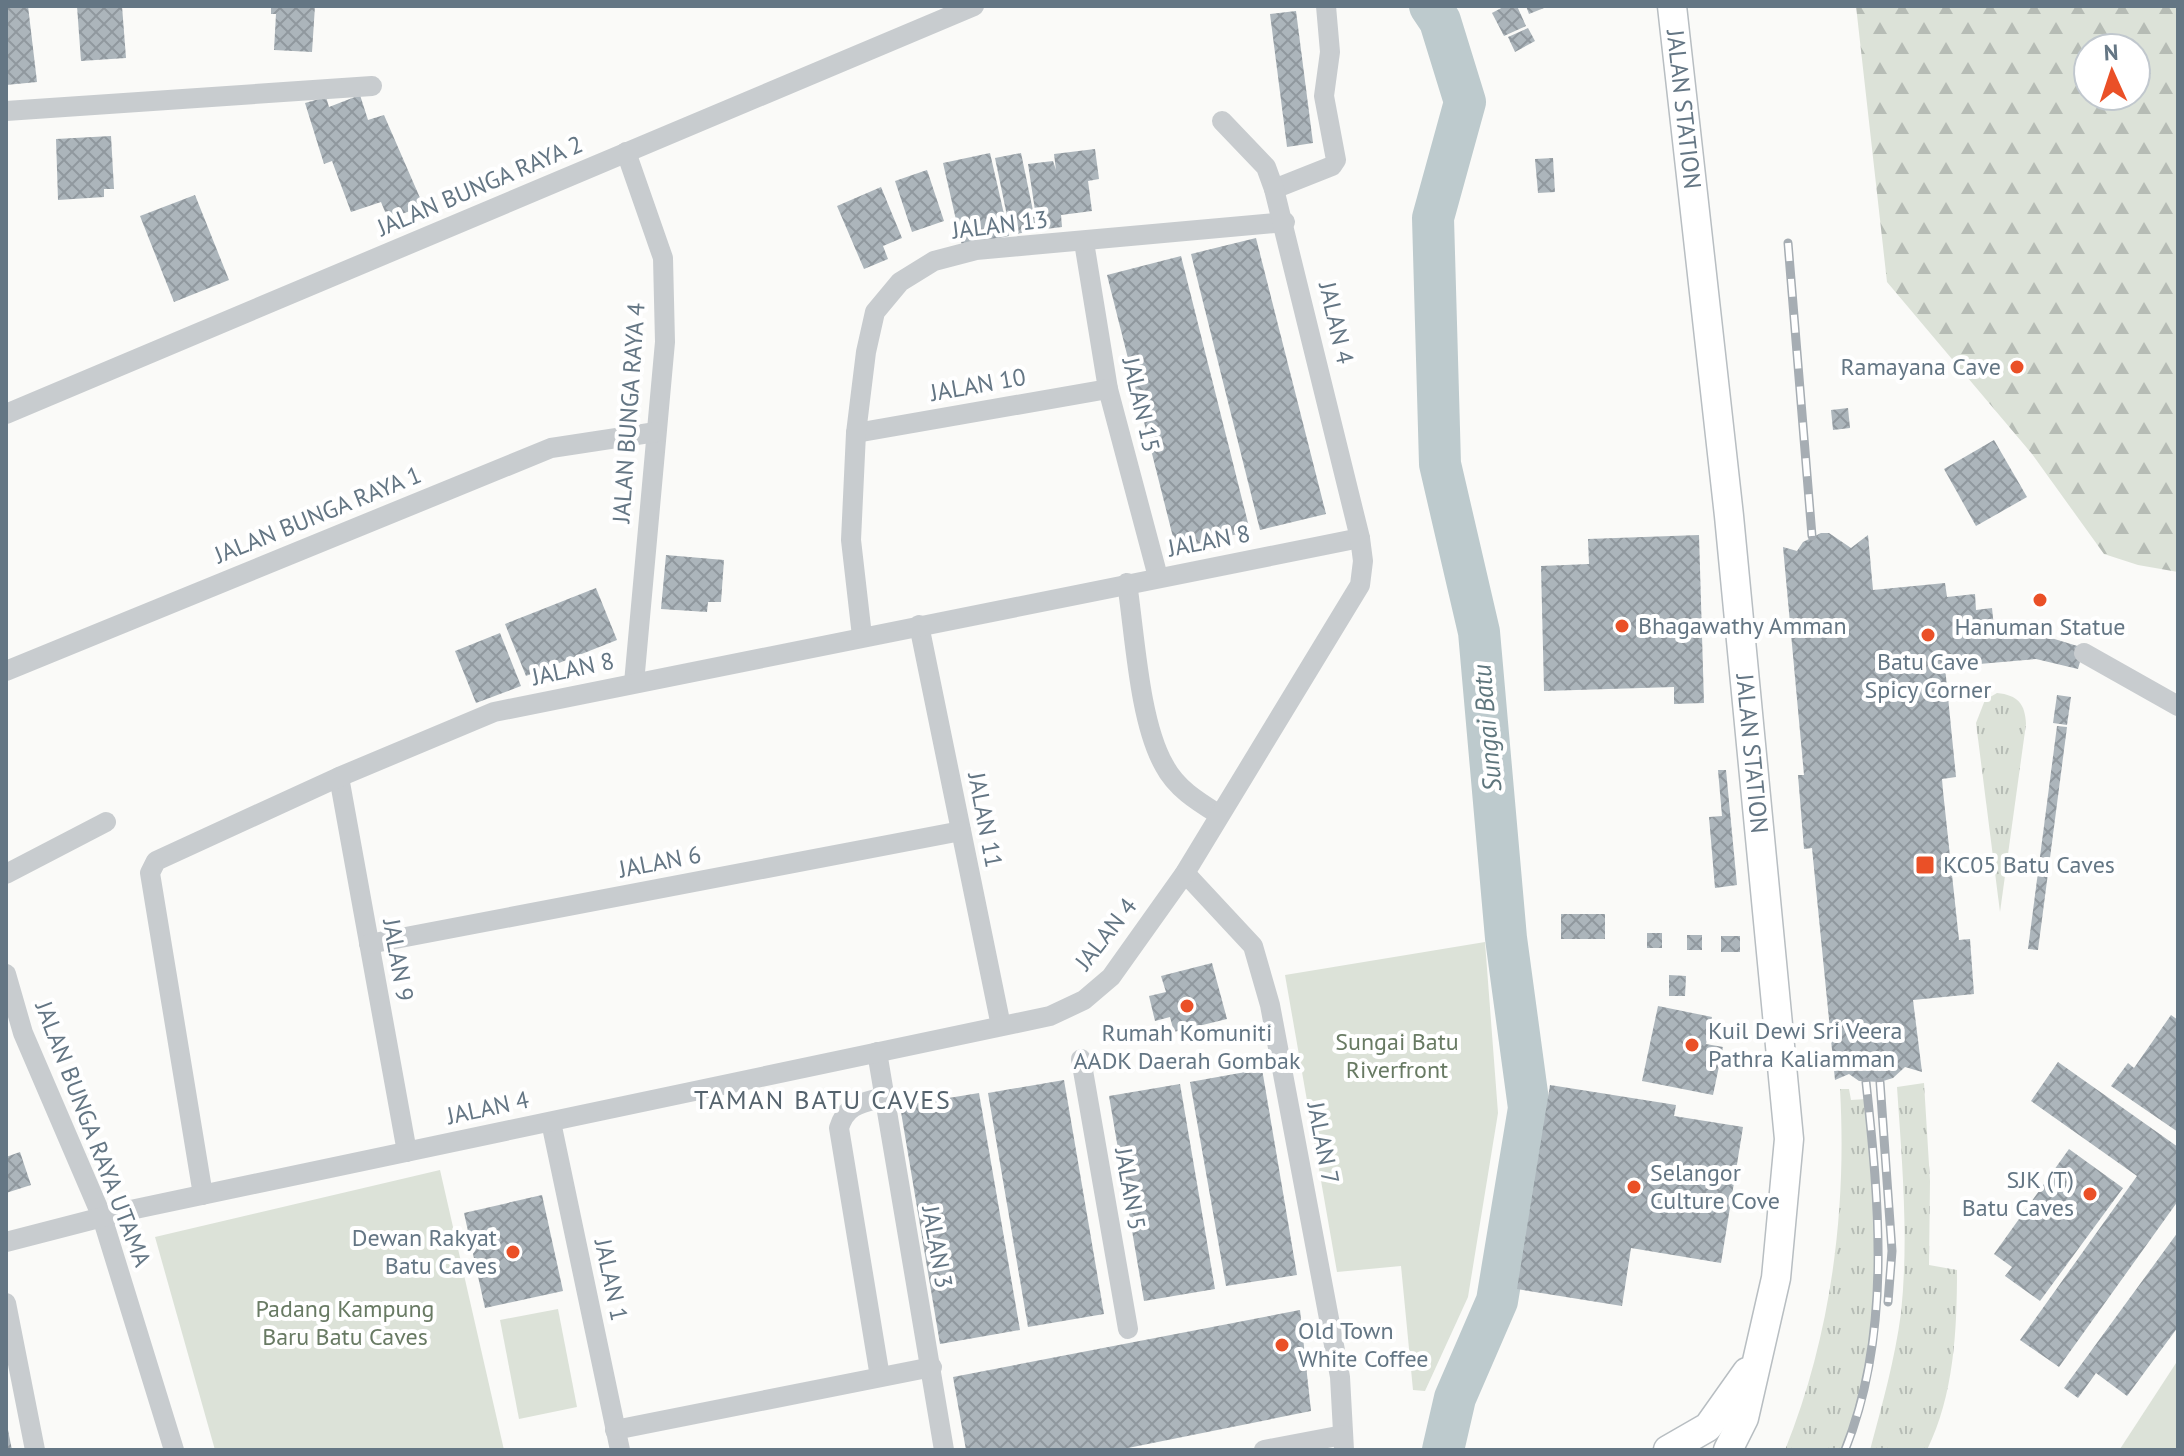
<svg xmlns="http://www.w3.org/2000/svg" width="2184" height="1456" font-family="'PT Sans',sans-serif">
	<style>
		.grass { fill: url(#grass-tufts) }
		.forest { fill: url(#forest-firs); fill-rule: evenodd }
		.park { fill: #dce2d8 }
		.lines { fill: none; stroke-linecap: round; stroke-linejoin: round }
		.river { stroke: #bdcacd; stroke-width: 42 }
		.building { fill: url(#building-cross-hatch) }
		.secondary-casing { stroke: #b8bec2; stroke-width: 31 }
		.street { stroke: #c8cccf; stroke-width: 20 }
		.secondary { stroke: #fff; stroke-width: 28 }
		.rail-casing { stroke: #a6adb3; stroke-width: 9 }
		.rail { stroke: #fff; stroke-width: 6; stroke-dasharray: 18; stroke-linecap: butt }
		.poi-dot { fill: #ea5027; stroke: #fff; stroke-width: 3 }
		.labels { text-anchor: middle; stroke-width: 8; stroke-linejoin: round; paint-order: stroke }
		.street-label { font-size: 24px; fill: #647684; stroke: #fff }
		.poi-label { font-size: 24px; fill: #647684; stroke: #fff; text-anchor: start }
		.park-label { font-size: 24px; fill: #687a63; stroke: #fff }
		.water-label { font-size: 26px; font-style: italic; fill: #5e767d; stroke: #fff }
		.neighbourhood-label { font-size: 26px; letter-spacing: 2px; fill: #56646e; stroke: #fff }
	</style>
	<defs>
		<pattern id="grass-tufts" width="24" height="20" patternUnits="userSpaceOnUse" patternTransform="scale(2)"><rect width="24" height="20" fill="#dce2d8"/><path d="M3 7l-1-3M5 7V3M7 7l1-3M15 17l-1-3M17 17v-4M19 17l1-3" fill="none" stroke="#b6bcb5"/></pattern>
		<pattern id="forest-firs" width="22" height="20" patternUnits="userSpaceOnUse" patternTransform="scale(2)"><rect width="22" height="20" fill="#dce2d8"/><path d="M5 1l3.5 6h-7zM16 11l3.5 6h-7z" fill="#b6bcb5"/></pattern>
		<pattern id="building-cross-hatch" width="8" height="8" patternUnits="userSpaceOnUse" patternTransform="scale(2)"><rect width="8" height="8" fill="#acb5bb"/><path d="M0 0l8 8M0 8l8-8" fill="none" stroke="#90989e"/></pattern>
	</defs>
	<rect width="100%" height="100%" fill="#fafaf8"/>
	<g class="grass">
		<path d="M1997,693C2018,695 2025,704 2026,724L2000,912L1976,723L1985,700Z"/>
		<path d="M1924,1083L1930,1181L1929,1265L1957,1270C1957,1331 1954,1395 1927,1450H1870C1882,1405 1895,1359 1901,1313C1909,1237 1902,1162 1897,1087Z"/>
		<path d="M1840,1089H1849L1851,1100L1866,1099C1878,1218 1885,1336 1842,1450H1785C1831,1336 1847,1211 1840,1089Z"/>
	</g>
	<path class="forest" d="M1856,6H2178V572L2138,565L2104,554L2032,454L1887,282ZM2088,48H2136V96H2088Z"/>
	<g class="park">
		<path d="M1485,942L1498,1113L1468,1297L1425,1391L1413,1390L1401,1266L1337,1272L1285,975Z"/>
		<path d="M440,1170L504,1450H215L155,1237Z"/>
		<path d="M558,1309L577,1407L519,1419L500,1320Z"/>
		<path d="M2178,1360V1450L2120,1449Z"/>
	</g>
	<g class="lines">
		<path class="river" d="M1430,6L1440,21L1465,102L1433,218L1440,464L1479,632L1506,938L1529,1108L1497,1301L1455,1398L1443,1450"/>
	</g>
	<g class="building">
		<path d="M6,6H28L37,82L6,85Z"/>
		<path d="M77,6H122L126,58L81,61Z"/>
		<path d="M271,6H315L312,52L274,50L276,14H271Z"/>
		<path d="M1505,6H1517L1526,26L1504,36L1492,13Z"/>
		<path d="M1526,6H1549L1529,14Z"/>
		<path d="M1296,11L1313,143L1287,147L1270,14Z"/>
		<path d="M1528,28L1535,41L1515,52L1508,37Z"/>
		<path d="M360,95L368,120L384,115L427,214L414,219L410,211L388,219L381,202L351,212L332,161L324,164L305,103L326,97L329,107Z"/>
		<path d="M111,136L114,189H104V197L58,200L56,139Z"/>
		<path d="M1095,149L1099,179L1088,181L1092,211L1061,215L1062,227L1038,230L1028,164L1053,161L1056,170L1054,154Z"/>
		<path d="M990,153L1009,236L962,246L943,163Z"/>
		<path d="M1021,153L1037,230L1011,235L995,158Z"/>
		<path d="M1553,158L1555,192L1538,193L1535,159Z"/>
		<path d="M927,170L944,221L912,232L895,181Z"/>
		<path d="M881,187L902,238L883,246L888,259L864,269L837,206Z"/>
		<path d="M195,195L229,280L174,302L140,216Z"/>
		<path d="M1256,238L1326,514L1260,530L1191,254Z"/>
		<path d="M1181,256L1250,531L1176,549L1107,275Z"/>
		<path d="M1848,408L1850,428L1833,430L1831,410Z"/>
		<path d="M1994,440L2027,497L1976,526L1944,469Z"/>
		<path d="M1821,533H1829L1851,548L1868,535L1873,590L1945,583L1947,597L1975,594L1976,610L1992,608L1995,637L2038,634L2084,648L2078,669L2036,659L1945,667L1956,777L1942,779L1943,791L1959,940L1970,939L1974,994L1913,1000L1922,1072L1905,1067L1893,1078L1880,1082L1859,1081L1849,1074L1835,1080L1812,848L1804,849L1798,775H1804L1783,547L1797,551L1803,542Z"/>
		<path d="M1699,535L1704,703L1674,704V687L1544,691L1541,566L1589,564L1588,539Z"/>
		<path d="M666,555L724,560L721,602H708L707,612L661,609Z"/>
		<path d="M596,588L617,640L526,676L505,624Z"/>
		<path d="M500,633L521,686L476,703L455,651Z"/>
		<path d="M2057,695L2071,697L2067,725L2053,723Z"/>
		<path d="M2057,726L2067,727L2038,950L2028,949Z"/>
		<path d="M1718,770H1726L1737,885L1715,888L1709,817L1722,816Z"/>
		<rect x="1561" y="914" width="44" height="25"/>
		<rect x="1647" y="933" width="15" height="15"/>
		<rect x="1687" y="935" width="15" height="15"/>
		<rect x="1721" y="936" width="19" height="16"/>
		<path d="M1212,963L1227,1019L1174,1032L1170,1017L1155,1021L1149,996L1166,992L1161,976Z"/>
		<path d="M1669,975L1686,976L1685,996H1669Z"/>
		<path d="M1658,1006L1712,1017L1706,1044L1723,1047L1713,1095L1642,1081Z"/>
		<path d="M2171,1015L2178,1020V1132L2111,1086L2128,1063L2134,1068Z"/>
		<path d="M2058,1062L2178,1147V1201L2059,1367L2020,1340L2137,1176L2031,1101Z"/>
		<path d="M1262,1069L1297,1275L1226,1286L1190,1082Z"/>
		<path d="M1064,1080L1104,1314L1028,1327L988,1093Z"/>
		<path d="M1180,1084L1215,1289L1144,1301L1109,1096Z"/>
		<path d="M1550,1085L1676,1105L1674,1116L1743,1127L1721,1263L1631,1248L1622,1306L1517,1289Z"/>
		<path d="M979,1093L1020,1330L940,1344L900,1106Z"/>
		<path d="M2069,1149L2123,1188L2040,1301L2005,1276L2012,1267L1994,1254Z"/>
		<path d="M20,1152L31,1185L6,1193V1157Z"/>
		<path d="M542,1195L563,1291L485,1308L464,1213Z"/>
		<path d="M2178,1232V1327L2127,1396L2096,1373L2078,1398L2064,1388Z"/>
		<path d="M1300,1310L1311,1411L1118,1450H966L953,1377Z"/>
		<path d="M6,1425H7L12,1450H6Z"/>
	</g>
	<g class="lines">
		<defs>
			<g id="secondary">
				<path id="s1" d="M1672,6L1729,516L1789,1139L1776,1278L1744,1418L1728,1450"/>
				<path d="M1668,1450L1708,1427L1747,1372"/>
			</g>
		</defs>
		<use href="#secondary" class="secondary-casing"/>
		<g class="street">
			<path d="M6,111L372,86"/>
			<path d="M626,152L663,258L665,342L634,683"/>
			<path d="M1274,189L1332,166L1336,160L1324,96L1330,52L1326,6"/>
			<path d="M1084,242L1108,389L1158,577"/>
			<path d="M6,414L974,6"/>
			<path d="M856,433L1108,389"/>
			<path d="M1127,583C1135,635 1139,721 1164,765C1176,788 1197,801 1218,814"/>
			<path d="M919,625L1001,1026"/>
			<path d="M862,636L851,540L856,433L866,352L875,312L900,282L934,261L976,250L1285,222"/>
			<path d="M2084,653L2178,706"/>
			<path d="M6,671L551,448L656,432"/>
			<path d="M339,777L407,1152"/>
			<path d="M1185,873L1253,946L1270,1005L1340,1377L1344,1450"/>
			<path d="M6,874L106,822"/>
			<path d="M369,944L961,831"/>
			<path d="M6,974L23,1033L102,1217L174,1450"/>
			<path d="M877,1052L944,1450"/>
			<path d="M1081,1059L1128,1329"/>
			<path d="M551,1122L620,1450"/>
			<path d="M203,1195L150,873L156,861L339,777L494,712L1360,538"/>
			<path d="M6,1242L126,1211L1050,1016L1084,1000L1111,977L1185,873L1360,585L1363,561L1360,538L1274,189L1266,167L1222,121"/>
			<path d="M6,1303L35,1450"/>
			<path d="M880,1377L839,1128C846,1104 862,1103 884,1097"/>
			<path d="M615,1430L932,1367"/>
			<path d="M1264,1450L1343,1435"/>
		</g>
		<use href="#secondary" class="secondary"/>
		<defs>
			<g id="rail">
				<path d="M1788,243L1812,536"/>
				<path d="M1880,1082L1892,1251L1888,1302"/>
				<path d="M1845,1450C1892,1333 1879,1203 1866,1082"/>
			</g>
		</defs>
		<use href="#rail" class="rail-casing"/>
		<use href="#rail" class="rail"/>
	</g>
	<g class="poi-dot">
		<circle cx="2017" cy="367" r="8"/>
		<circle cx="2040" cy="600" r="8"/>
		<circle cx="1622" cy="626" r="8"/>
		<circle cx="1928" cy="635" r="8"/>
		<rect x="1915" y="855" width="20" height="20" rx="4"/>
		<circle cx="1187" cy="1006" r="8"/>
		<circle cx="1692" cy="1045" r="8"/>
		<circle cx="1634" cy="1187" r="8"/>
		<circle cx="2090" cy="1194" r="8"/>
		<circle cx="513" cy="1252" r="8"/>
		<circle cx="1282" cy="1345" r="8"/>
	</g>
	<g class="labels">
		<g class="street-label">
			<text dy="8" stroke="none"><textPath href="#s1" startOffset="104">JALAN STATION</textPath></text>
			<text transform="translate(480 186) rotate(-23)" y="8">JALAN BUNGA RAYA 2</text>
			<text transform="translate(1000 225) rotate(-7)" y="8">JALAN 13</text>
			<text transform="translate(1336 323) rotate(77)" y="8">JALAN 4</text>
			<text transform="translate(978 385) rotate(-10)" y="8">JALAN 10</text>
			<text transform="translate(1141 405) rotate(77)" y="8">JALAN 15</text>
			<text transform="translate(629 413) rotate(-86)" y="8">JALAN BUNGA RAYA 4</text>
			<text transform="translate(318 515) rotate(-22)" y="8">JALAN BUNGA RAYA 1</text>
			<text transform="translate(1209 541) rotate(-11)" y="8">JALAN 8</text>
			<text transform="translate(573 669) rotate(-12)" y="8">JALAN 8</text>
			<text dy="8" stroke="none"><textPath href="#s1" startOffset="752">JALAN STATION</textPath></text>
			<text transform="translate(985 820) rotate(79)" y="8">JALAN 11</text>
			<text transform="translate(660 862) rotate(-11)" y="8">JALAN 6</text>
			<text transform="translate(1106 934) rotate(-52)" y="8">JALAN 4</text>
			<text transform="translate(398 960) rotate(80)" y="8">JALAN 9</text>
			<text transform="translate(488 1108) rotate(-12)" y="8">JALAN 4</text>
			<text transform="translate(93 1134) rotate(69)" y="8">JALAN BUNGA RAYA UTAMA</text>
			<text transform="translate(1323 1143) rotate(79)" y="8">JALAN 7</text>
			<text transform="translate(1130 1189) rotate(80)" y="8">JALAN 5</text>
			<text transform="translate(937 1247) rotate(80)" y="8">JALAN 3</text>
			<text transform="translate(611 1280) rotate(78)" y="8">JALAN 1</text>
		</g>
		<g class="poi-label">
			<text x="2001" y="375" text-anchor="end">Ramayana Cave</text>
			<text x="1638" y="634">Bhagawathy Amman</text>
			<text x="2040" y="635" text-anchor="middle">Hanuman Statue</text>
			<text x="1928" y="670" text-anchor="middle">Batu Cave<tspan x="1928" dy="28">Spicy Corner</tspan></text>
			<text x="1943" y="873">KC05 Batu Caves</text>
			<text x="1708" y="1039">Kuil Dewi Sri Veera<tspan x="1708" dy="28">Pathra Kaliamman</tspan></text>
			<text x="1187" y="1041" text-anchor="middle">Rumah Komuniti<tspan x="1187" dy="28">AADK Daerah Gombak</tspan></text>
			<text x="1650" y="1181">Selangor<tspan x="1650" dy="28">Culture Cove</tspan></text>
			<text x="2074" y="1188" text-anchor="end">SJK (T)<tspan x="2074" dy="28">Batu Caves</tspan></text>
			<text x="497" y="1246" text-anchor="end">Dewan Rakyat<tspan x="497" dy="28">Batu Caves</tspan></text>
			<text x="1298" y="1339">Old Town<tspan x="1298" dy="28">White Coffee</tspan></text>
		</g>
		<g class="park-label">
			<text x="1397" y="1050">Sungai Batu<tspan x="1397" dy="28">Riverfront</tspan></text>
			<text x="345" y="1317">Padang Kampung<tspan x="345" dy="28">Baru Batu Caves</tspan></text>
		</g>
		<g class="water-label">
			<text transform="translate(1487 728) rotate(-95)" y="9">Sungai Batu</text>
		</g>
		<g class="neighbourhood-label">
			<text x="823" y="1109">TAMAN BATU CAVES</text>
		</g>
	</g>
	<rect width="2184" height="1456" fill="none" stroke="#647684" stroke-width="16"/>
	<g transform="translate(2112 72) rotate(357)"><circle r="38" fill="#ffffff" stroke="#c1c8ce" stroke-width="2"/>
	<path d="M0-6L14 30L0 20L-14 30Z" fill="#ea5027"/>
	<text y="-12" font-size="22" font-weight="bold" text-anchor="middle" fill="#647684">N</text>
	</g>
</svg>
